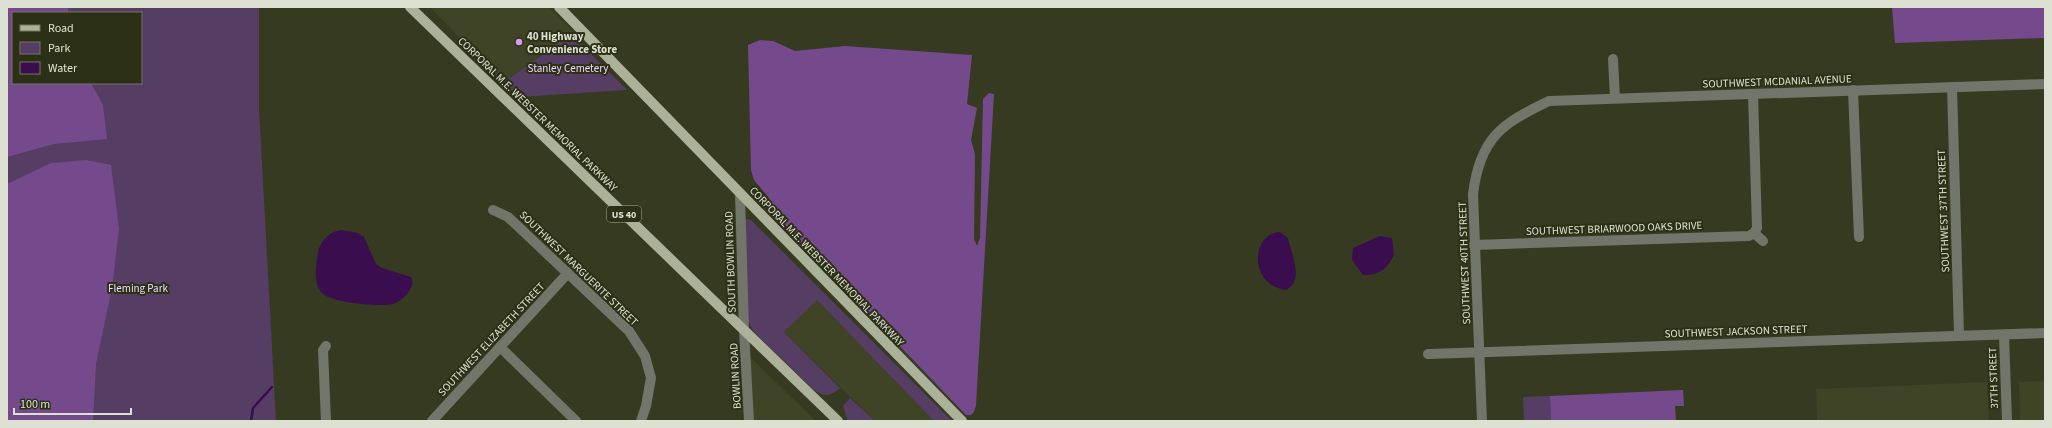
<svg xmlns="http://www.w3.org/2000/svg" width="2052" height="428" font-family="'Source Sans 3',sans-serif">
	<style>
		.built { fill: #3e4425 }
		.green { fill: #553d63; fill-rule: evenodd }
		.forest { fill: #754a8c }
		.water { fill: #3a0d4e }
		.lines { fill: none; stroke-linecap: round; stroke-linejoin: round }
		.stream { stroke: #3a0d4e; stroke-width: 2.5 }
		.minor { stroke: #727569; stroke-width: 10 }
		.major { stroke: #acb299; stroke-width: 10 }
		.poi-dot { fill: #d79bf9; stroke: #2c3017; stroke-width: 1.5 }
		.labels { text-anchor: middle; stroke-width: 4; stroke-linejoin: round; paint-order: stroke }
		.shield { fill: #2c3017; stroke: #a8ac9a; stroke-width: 1 }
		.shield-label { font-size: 10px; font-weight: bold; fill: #dde1d2 }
		.poi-label { font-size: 11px; font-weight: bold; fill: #dde1d2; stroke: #2c3017; text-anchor: start }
		.park-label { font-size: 11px; fill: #f0d8fe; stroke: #2c3017 }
		.street-label { font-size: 11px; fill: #dde1d2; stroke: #2c3017 }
	</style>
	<rect width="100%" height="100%" fill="#363a21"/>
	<g class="built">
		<path d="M430,7H549L574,32L503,83Z"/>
		<path d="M817,299L934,421H875L784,332Z"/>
		<path d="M749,356L816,421H753Z"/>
		<path d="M2045,381V421H2020L2019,382Z"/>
		<path d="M1987,382L1989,421H1817L1816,389Z"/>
	</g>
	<g class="green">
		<path d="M7,7H259V108L276,421H7ZM13,13H141V83H13Z"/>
		<path d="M571,34L627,90L519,97L503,83Z"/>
		<path d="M747,219L751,220L952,421H934L817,300L784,332L840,388C830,397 825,397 814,390L753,331L748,320L745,220Z"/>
		<path d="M1550,396L1551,421H1524L1523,397Z"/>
		<path d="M850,398L875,421H848L843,406Z"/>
	</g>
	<g class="forest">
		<path d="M7,7H68V13H13V83H91L103,105L107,139L54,144L7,157Z"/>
		<path d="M1892,7H2045V38L1895,43Z"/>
		<path d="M760,40L773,41L795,51L845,46L972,55L967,104L977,108L971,140L975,154L974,239L977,246L980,238L983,99L989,93L994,94L976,405L974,412L971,415H966L765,206L769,198L754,180L751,170L748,45Z"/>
		<path d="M86,160L111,165L119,229L112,288L96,364L93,421H7V184L51,163Z"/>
		<path d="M1683,390L1684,406H1675L1676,421H1551L1550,396Z"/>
	</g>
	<g class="water">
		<path d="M342,230L358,233L364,237L376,264L382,268L411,277C414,282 412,286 409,291C406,297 399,302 393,304C379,307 330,303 321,292C313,282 316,265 318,253C320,241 330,231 342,230Z"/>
		<path d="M1280,232L1288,238C1291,253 1305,281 1286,290C1248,285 1251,233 1280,232Z"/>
		<path d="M1380,236L1392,238L1394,255C1387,269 1380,275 1363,275L1352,260L1353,248Z"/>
	</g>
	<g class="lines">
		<path class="stream" d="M251,421L253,408L272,387"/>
		<g class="minor">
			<path d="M1613,59L1615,98"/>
			<path d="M1952,87L1959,335"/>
			<path d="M1853,90L1859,237"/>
			<path d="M740,194L744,330L749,421"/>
			<path d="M493,210L508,217L629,331L645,356L651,378L646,406L641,421"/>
			<path d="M1754,233L1763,241"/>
			<path d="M1474,245L1749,236L1754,233L1757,228L1753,94"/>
			<path d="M2004,335L2007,421"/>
			<path d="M500,347L576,421"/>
			<path d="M1428,354L2045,333"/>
			<path d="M326,421L323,350L326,346"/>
			<path d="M432,421L568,273"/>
			<path d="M1482,421L1473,194C1480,138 1501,124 1549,101L2045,84"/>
		</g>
		<g class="major">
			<path d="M410,7L838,421"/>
			<path d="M559,7L962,421"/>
		</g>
	</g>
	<circle class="poi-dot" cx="519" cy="42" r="4"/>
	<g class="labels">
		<rect class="shield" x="607" y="206" width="34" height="16" rx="3"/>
		<g class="shield-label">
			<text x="624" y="218">US 40</text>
		</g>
		<g class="poi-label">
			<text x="527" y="40">40 Highway<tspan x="527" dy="13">Convenience Store</tspan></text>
		</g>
		<g class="park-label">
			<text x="568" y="72">Stanley Cemetery</text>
			<text x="138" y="292">Fleming Park</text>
		</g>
		<g class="street-label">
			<text transform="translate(1777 81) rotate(-2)" y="4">SOUTHWEST MCDANIAL AVENUE</text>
			<text transform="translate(538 114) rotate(44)" y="4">CORPORAL M.E. WEBSTER MEMORIAL PARKWAY</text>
			<text transform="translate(1943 211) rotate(-92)" y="4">SOUTHWEST 37TH STREET</text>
			<text transform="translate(1614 228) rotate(-2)" y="4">SOUTHWEST BRIARWOOD OAKS DRIVE</text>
			<text transform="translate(730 262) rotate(-92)" y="4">SOUTH BOWLIN ROAD</text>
			<text transform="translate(1464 263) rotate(-92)" y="4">SOUTHWEST 40TH STREET</text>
			<text transform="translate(827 266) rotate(46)" y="4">CORPORAL M.E. WEBSTER MEMORIAL PARKWAY</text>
			<text transform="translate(579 268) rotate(44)" y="4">SOUTHWEST MARGUERITE STREET</text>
			<text transform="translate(1736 331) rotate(-2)" y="4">SOUTHWEST JACKSON STREET</text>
			<text transform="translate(491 339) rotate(-47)" y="4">SOUTHWEST ELIZABETH STREET</text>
			<text transform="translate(735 376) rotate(-93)" y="4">BOWLIN ROAD</text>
			<text transform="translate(1993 378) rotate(-92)" y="4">37TH STREET</text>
		</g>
	</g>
	<rect width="2052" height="428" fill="none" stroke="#dde1d2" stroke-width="16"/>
	<rect x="12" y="12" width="130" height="72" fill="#2c3017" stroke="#737762"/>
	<rect x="20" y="25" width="20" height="6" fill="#acb299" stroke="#737762"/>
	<text x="48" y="32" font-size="12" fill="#dde1d2">Road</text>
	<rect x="20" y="42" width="20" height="12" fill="#553d63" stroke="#737762"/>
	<text x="48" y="52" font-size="12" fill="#dde1d2">Park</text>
	<rect x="20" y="62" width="20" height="12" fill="#3a0d4e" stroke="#737762"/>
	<text x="48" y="72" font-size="12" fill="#dde1d2">Water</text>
	<path d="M14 408v6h117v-6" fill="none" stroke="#dde1d2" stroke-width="2"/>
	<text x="20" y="408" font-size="12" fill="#dde1d2" stroke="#2c3017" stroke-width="3" paint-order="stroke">100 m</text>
</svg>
